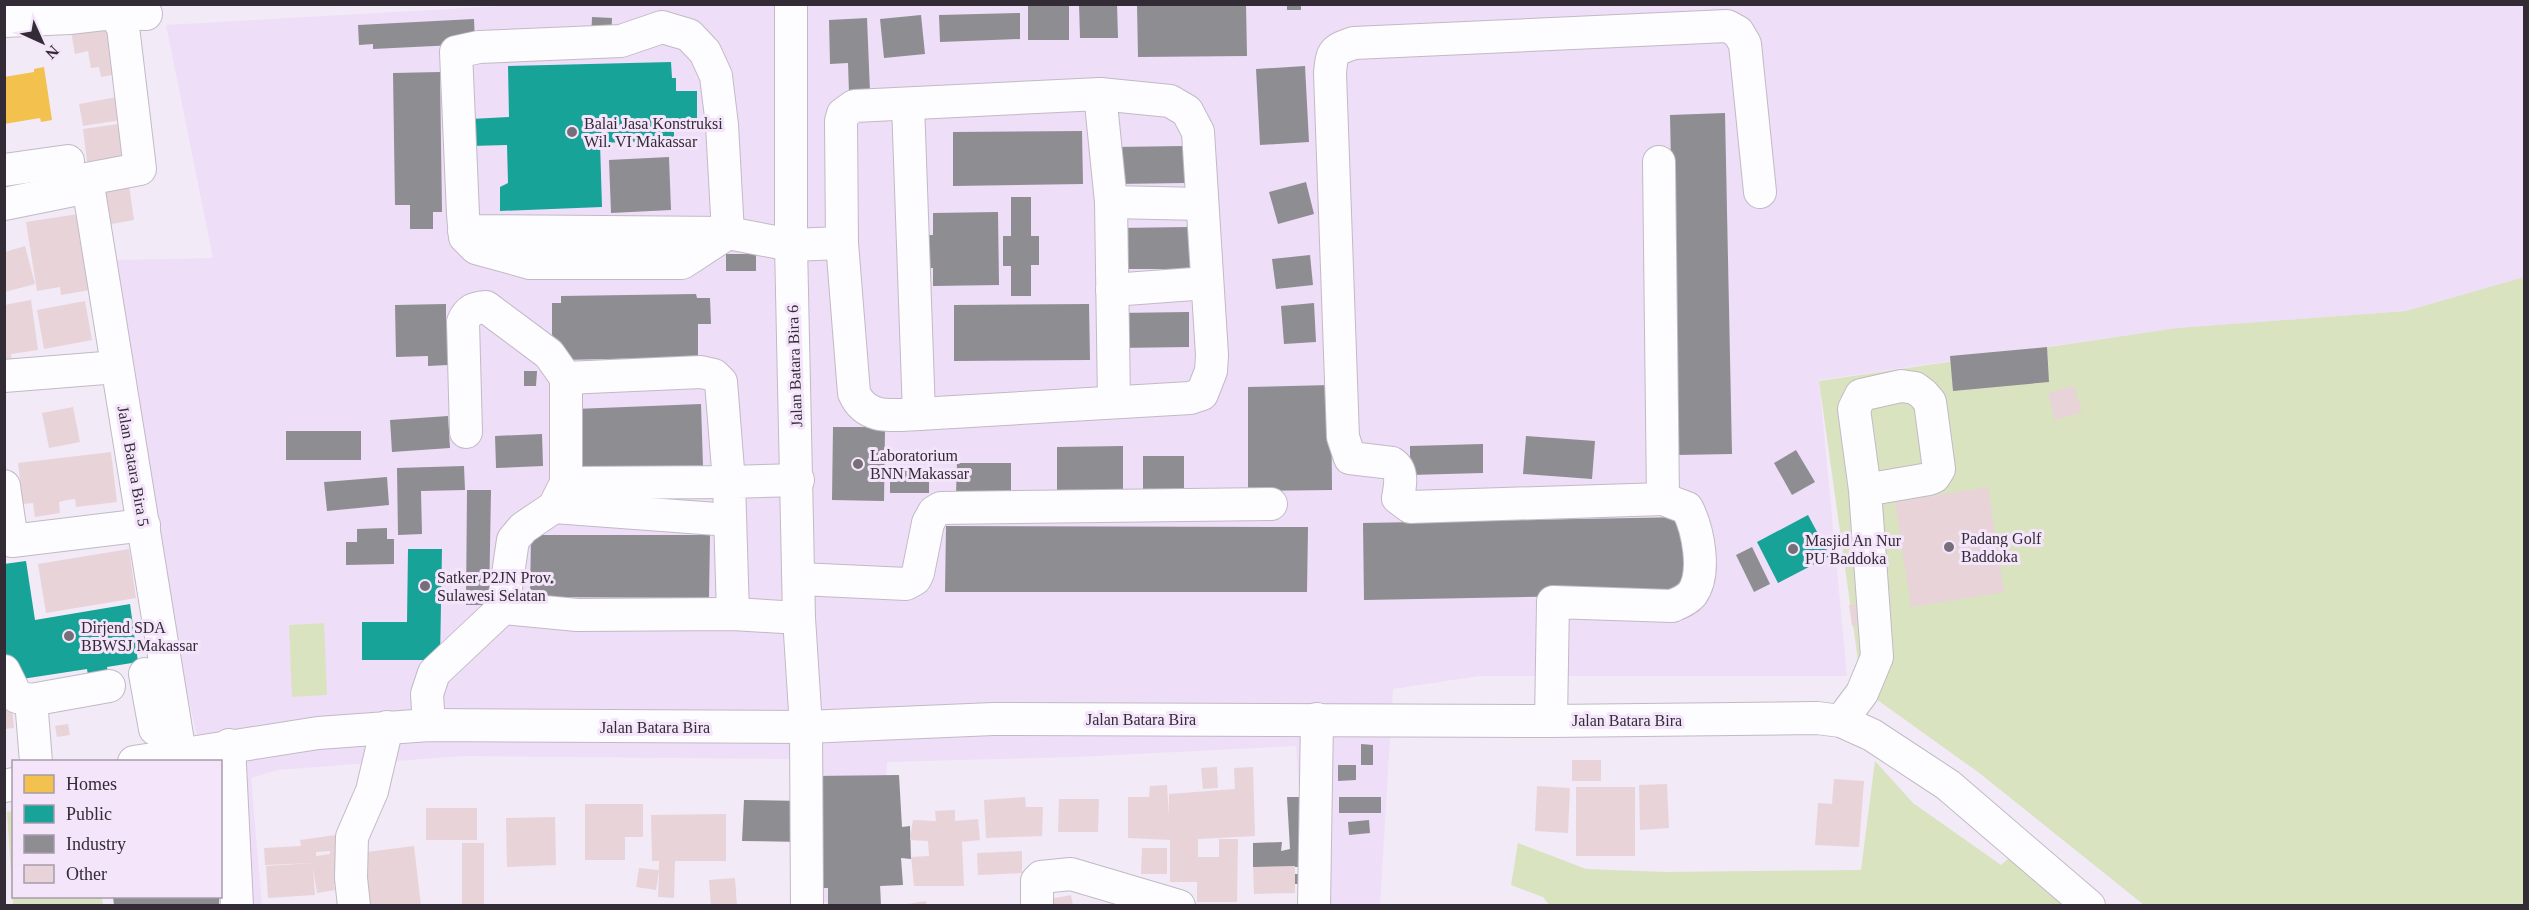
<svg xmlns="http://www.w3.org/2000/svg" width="2529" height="910" font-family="Georgia,serif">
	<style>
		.built { fill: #efdef7 }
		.green { fill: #d9e3c0 }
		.homes { fill: #f2c14e }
		.public { fill: #17a398 }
		.industry { fill: #8d8d92 }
		.building { fill: #e8d4d8; fill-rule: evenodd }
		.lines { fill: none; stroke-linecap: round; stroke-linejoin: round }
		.minor-casing { stroke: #c1bac5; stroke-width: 34 }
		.minor { stroke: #fdfcfe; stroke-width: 32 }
		.poi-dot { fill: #766e79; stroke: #f4e5fb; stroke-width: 2 }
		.labels { text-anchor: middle; stroke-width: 6; stroke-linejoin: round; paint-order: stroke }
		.poi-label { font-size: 16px; fill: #332c36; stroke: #f4e5fb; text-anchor: start }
		.street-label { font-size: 16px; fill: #332c36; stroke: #f4e5fb }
	</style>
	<rect width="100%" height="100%" fill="#f2eaf6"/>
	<path class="built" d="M538,4L2524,5V277L2406,311L2177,328L1819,380L1847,676H1479L1393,689L1380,905H1307L1296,746L1076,757L887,762L881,901L798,903L792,759L463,756L277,770L251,778L262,905H114L113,897L220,896V762L203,761L181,668L112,260L213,258L166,25Z"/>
	<g class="green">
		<path d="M2524,277V905H2144L1978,772L1862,689L1819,381L2177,328L2406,311Z"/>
		<path d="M324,623L327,695L292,697L289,625Z"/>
		<path d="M1875,761L1913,803L2001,865L2021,848L2079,905L1550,906L1543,897L1511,885L1518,843L1586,869L1665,872L1861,870Z"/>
		<path d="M13,811L14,896L102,897L103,905H13L7,812Z"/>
	</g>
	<path class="homes" d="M44,67L52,120L41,122L40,118L4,124V77L34,72V69Z"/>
	<g class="public">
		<path d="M671,62L672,78H676V91H697V123L674,125V140L600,143L602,207L500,211V187L508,183L507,145L470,146V119L509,117L508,66Z"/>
		<path d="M1808,515L1830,556L1778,583L1757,542Z"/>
		<path d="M408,549H442L440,660H362V622H407Z"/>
		<path d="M26,561L35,620L130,604L138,662L107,667L110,685L90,689L87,669L9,681L4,652V564Z"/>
	</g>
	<g class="industry">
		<rect x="1028" y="4" width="41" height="36"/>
		<path d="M1079,4H1117L1118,38H1080Z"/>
		<path d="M1137,4H1246L1247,56L1138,57Z"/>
		<rect x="1287" y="4" width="14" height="6"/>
		<path d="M1020,13V39L940,42L939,15Z"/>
		<path d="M921,15L925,54L884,58L880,19Z"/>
		<path d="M592,17L612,18L611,40L591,39Z"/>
		<path d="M867,18L870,92L849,93L848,63L830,64L829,20Z"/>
		<path d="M474,19L475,44L373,49V44L359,45L358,25Z"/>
		<path d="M1305,66L1309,142L1260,145L1256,69Z"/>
		<path d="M440,72L442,212H433V229H410V205H395L393,73Z"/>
		<path d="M1725,113L1732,454L1677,455L1670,115Z"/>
		<path d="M1082,131L1083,184L953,186V132Z"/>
		<path d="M1184,146L1185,183L1115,184V147Z"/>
		<path d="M669,157L671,210L611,213L609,160Z"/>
		<path d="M1306,182L1314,214L1278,224L1269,192Z"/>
		<path d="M1011,197H1031V236H1039V265H1031V296H1011V266H1003V236H1011Z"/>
		<path d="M998,212L999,285L933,286V268H921V235H933V213Z"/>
		<path d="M1190,227L1191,269H1117V228Z"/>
		<rect x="726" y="254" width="30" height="17"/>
		<path d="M1310,255L1313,285L1276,289L1272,259Z"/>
		<path d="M696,294L697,298H710L711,324H698V357L562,360L552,352V303H561V296Z"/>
		<path d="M1314,303L1316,342L1284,344L1281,306Z"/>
		<path d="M446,304V322H453V335H447L448,365L428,366V356L396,357L395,305Z"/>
		<path d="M1089,304L1090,360L954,361V305Z"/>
		<path d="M1189,312V347L1117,348V313Z"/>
		<path d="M2047,347L2049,382L1953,391L1950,356Z"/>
		<path d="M524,371H537L536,386H524Z"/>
		<path d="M1331,385L1332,490L1248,491V387Z"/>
		<path d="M701,404L703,466L577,472L575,409Z"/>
		<path d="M448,416L450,448L392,452L390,420Z"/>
		<path d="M833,427H885L884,501L832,500Z"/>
		<rect x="286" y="431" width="75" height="29"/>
		<path d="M542,434L543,466L496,468L495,436Z"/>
		<path d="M1526,436L1595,441L1592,479L1523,474Z"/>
		<path d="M1483,444V473L1410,475V446Z"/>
		<path d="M1123,446V492L1057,494V447Z"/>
		<path d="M1796,450L1815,482L1792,495L1774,463Z"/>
		<rect x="1143" y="456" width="41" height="36"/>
		<path d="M957,463H1011V494H956Z"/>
		<path d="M464,466L465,490L421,491L422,534L398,535L397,468Z"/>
		<path d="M929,468V493H890V469Z"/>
		<path d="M387,477L389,505L327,511L324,482Z"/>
		<path d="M467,490H491L489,605H466Z"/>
		<path d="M1687,517L1688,594L1364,600L1363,523Z"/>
		<path d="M946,526L1308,527L1307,592H945Z"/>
		<path d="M387,528V539H394V564L346,565V542H357V529Z"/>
		<path d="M531,535H710L709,598L530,597Z"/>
		<path d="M1752,547L1770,584L1754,592L1736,555Z"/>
		<path d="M1361,744L1373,745V765H1361Z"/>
		<path d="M1338,765H1356V780L1338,781Z"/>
		<path d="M899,775L902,827L910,826L911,859L901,858L903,885L880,886L881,906H828V888H818L813,776Z"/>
		<path d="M1287,797H1308V867H1253V843L1282,842L1281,851L1290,849Z"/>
		<rect x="1339" y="797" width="42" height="16"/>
		<path d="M744,800L804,801L803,842L742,841Z"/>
		<path d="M1369,820L1370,833L1349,835L1348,822Z"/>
		<path d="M1294,874H1311L1310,884H1294Z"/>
		<path d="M113,896H219V906H114Z"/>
	</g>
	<g class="building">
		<path d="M108,18L117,74L101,77L99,67L91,68L88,51L75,54L70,25Z"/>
		<path d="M117,97L121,120L83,126L79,104Z"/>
		<path d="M126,123L131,162L89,177L83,129Z"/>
		<path d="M129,185L134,220L106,225L101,189Z"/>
		<path d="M78,214L90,290L61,295L60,287L37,291L26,222Z"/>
		<path d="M25,246L35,284L5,292V252Z"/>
		<path d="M31,300L38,350L11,354L13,371L4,372V305Z"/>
		<path d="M85,301L92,340L44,349L37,310Z"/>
		<path d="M2074,386L2082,412L2055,420L2048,393Z"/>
		<path d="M73,407L80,442L49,448L42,413Z"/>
		<path d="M111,452L117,502L76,507L75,499L67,500L59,502L60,513L35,517L33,503L23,504L18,463Z"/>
		<path d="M1988,487L2004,592L1911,607L1895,502Z"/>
		<path d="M129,549L136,598L46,613L38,564Z"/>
		<path d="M1869,603L1872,624L1852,626L1849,605Z"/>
		<path d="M4,707H12L14,728L4,729Z"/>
		<path d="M68,724L70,735L57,737L55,726Z"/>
		<rect x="1572" y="760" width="29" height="21"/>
		<path d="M1217,767L1218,788L1203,789L1201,768Z"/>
		<path d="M1253,767L1255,836L1198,839V857H1219V839H1238L1237,902H1197V882H1170V840L1128,838V797H1149L1150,786L1167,785L1169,816V794L1235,789L1234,768Z"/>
		<path d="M1834,779L1864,781L1859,847L1815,845L1818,803L1832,804Z"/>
		<path d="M1667,784L1669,828L1640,830L1639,785Z"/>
		<path d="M1537,786L1570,788L1568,833L1535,831Z"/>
		<rect x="1576" y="787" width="59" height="69"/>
		<path d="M1025,797L1026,807H1043L1042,836L986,838L984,800Z"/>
		<path d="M1059,799H1099L1098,832H1058Z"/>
		<path d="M585,804H643V837H625V860H585Z"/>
		<rect x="426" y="808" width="51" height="32"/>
		<path d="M955,810V821L978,819L980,840L962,842L964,886H914L911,857L929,856L928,841L910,840L913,820L936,821L935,811Z"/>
		<path d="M726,814V861H675L674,898L658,897L659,870L656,890L636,887L639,868L659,870V861H652L651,815Z"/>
		<path d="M555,817L556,865L507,867L506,818Z"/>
		<path d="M336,835L338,849L350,882L334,884L335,890L317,893L313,868L315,895L268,898L266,866L313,863L265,865L264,848L301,846L300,840ZM330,851V854L316,856V852Z"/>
		<rect x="462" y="843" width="22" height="63"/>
		<path d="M414,846L421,906H366L359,853Z"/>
		<path d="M1142,848H1167V874H1141Z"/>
		<path d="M1022,851V873L978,875L977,853Z"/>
		<path d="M1295,866V893L1254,894L1253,867Z"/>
		<path d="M735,878L737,906H711L709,880Z"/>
		<path d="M1071,895L1073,906H1040L1039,901Z"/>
		<path d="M926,901L927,906H907V904Z"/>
	</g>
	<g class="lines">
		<defs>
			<g id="minor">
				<path d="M791,4V245L799,618L806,727L807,906"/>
				<path d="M113,13L123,27L140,169L87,179L180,754"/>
				<path d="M4,21L69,18L113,13L146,14"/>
				<path d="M1100,94L1170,101L1187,111L1198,132L1212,355L1211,371L1202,394L1190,398L919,414C894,415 866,421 854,393L842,243L841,121L843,114L854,106Z"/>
				<path d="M1100,94L1111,202L1114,402"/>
				<path d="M908,104L919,414"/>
				<path d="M4,170L68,161"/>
				<path d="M1111,202L1202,204"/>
				<path d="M4,204L88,187"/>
				<path d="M464,231L728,233L722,125L716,76L705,52L689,35L662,27L621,41L479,47L456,52L463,214L465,237L476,248L530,263H682L728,233L791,245L842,243"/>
				<path d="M1112,290L1207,283"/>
				<path d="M4,376L117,367"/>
				<path d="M566,378L701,372L714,375L721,382L729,482L566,483"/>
				<path d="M4,486L12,541L144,525"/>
				<path d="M1663,499L1410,507L1398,498C1400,486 1404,471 1392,463L1350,458L1343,437L1330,73C1332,51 1333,50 1354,43L1727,26L1738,32L1745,44L1760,192"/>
				<path d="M554,507L730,520"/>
				<path d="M800,579L906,584L915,579L918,573L928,523L934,512L941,508L1271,504"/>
				<path d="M503,608L577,615L733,614L799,618"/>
				<path d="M733,614L729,482L798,480"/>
				<path d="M4,671L17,697L31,700"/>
				<path d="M145,674L155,729"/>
				<path d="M1551,721L1553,602L1672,606C1679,603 1687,600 1692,594C1707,573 1698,529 1687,508L1663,499L1659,162"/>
				<path d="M1841,721L1862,693L1877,657L1865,490L1929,479L1934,477L1939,469L1930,402L1923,394L1915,388L1901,386L1861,395L1854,409L1865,490"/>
				<path d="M429,725L427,694L434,673L503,608L513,540L523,528L554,507L566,483V378L549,354L486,307C474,308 468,310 463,322L466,432"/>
				<path d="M229,745L237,906"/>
				<path d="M36,762L31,700L109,686"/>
				<path d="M134,762L318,733L429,725L806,727L993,719L1551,721L1817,718L1841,721L1872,735L1948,785L2089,906"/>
				<path d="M4,786L14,784"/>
				<path d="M354,906L351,878L352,837L372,791L387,727"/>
				<path d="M1037,906V881L1041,877L1071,874L1179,906"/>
				<path d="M1314,906L1317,719"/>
			</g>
		</defs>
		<use href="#minor" class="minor-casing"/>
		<use href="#minor" class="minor"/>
	</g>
	<g class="poi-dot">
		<circle cx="572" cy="132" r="6"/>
		<circle cx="858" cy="464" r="6"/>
		<circle cx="1949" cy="547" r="6"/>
		<circle cx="1793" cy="549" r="6"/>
		<circle cx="425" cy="586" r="6"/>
		<circle cx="69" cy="636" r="6"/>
	</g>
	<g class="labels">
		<g class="poi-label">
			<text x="584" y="129">Balai Jasa Konstruksi<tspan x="584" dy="18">Wil. VI Makassar</tspan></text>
			<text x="870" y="461">Laboratorium<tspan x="870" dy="18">BNN Makassar</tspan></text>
			<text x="1961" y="544">Padang Golf<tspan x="1961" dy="18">Baddoka</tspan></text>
			<text x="1805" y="546">Masjid An Nur<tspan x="1805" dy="18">PU Baddoka</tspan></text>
			<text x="437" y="583">Satker P2JN Prov.<tspan x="437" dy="18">Sulawesi Selatan</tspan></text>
			<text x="81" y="633">Dirjend SDA<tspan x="81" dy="18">BBWSJ Makassar</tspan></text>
		</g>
		<g class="street-label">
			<text transform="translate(794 366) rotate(-92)" y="6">Jalan Batara Bira 6</text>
			<text transform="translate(134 466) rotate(80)" y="6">Jalan Batara Bira 5</text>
			<text x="1141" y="725">Jalan Batara Bira</text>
			<text x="1627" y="726">Jalan Batara Bira</text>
			<text x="655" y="733">Jalan Batara Bira</text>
		</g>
	</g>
	<rect width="2529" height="910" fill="none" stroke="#332c36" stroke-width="12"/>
	<rect x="12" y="760" width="210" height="138" fill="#f4e5fb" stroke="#a79bac" stroke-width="1.5"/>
	<rect x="24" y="775" width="30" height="18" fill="#f2c14e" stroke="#a79bac" stroke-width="1.5"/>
	<text x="66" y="790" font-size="18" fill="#332c36">Homes</text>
	<rect x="24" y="805" width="30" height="18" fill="#17a398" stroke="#a79bac" stroke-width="1.5"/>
	<text x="66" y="820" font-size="18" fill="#332c36">Public</text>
	<rect x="24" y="835" width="30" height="18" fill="#8d8d92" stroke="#a79bac" stroke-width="1.5"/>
	<text x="66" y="850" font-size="18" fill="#332c36">Industry</text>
	<rect x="24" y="865" width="30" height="18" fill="#e8d4d8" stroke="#a79bac" stroke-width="1.5"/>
	<text x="66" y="880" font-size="18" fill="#332c36">Other</text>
	<g transform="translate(42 42) rotate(135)" stroke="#f4e5fb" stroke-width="4.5" paint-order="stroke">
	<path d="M0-4.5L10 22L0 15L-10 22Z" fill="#332c36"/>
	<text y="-9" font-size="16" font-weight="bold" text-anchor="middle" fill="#332c36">N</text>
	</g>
</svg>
